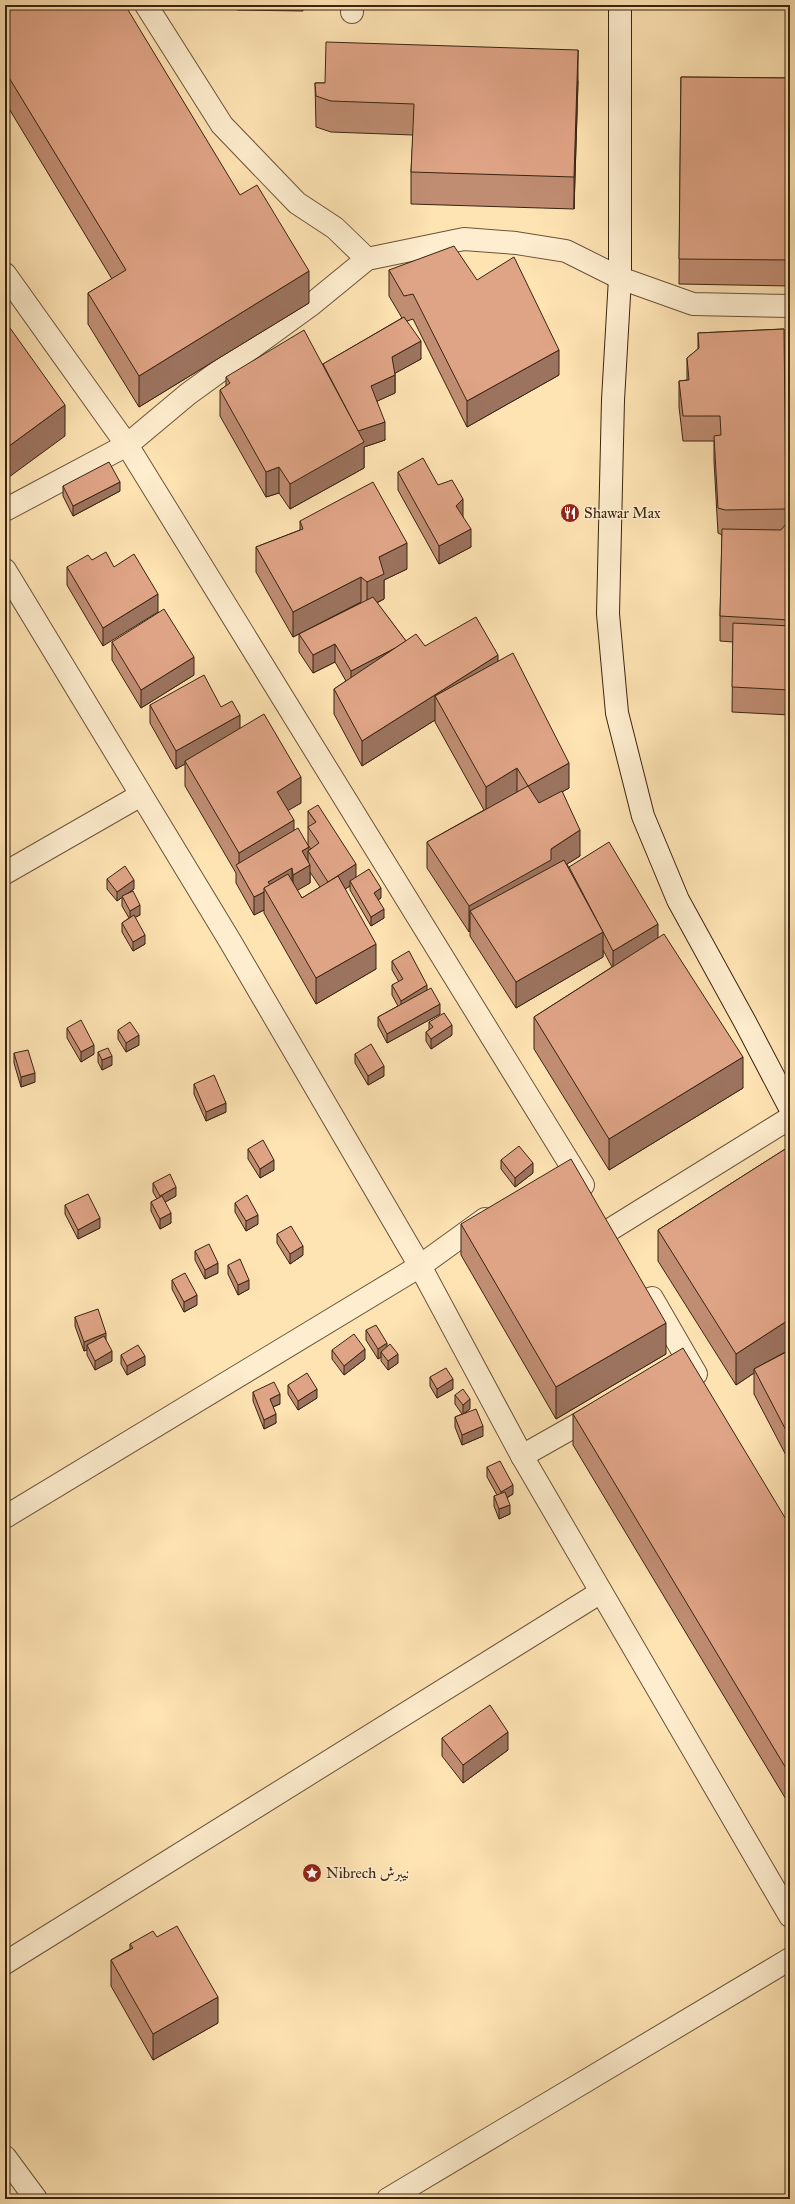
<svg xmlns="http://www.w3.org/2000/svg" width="795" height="2204" font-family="'IM FELL Great Primer',Amiri,serif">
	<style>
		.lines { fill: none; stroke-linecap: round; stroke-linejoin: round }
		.street-casing { stroke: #6b5439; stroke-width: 24 }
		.secondary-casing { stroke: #3a2410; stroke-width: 24 }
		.street { stroke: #feedce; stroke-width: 22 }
		.secondary { stroke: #feedce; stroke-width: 22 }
		.wall { fill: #c08d73; stroke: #3a2410; fill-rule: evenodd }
		.shaded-wall { fill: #9c735e; stroke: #3a2410 }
		.building { fill: #dfa486; stroke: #3a2410 }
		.labels { text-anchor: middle; stroke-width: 3; stroke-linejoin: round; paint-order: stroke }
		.poi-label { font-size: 15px; fill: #3a2410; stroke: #feedce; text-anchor: start }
	</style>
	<rect width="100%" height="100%" fill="#fee3b3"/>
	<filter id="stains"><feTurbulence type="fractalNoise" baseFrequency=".005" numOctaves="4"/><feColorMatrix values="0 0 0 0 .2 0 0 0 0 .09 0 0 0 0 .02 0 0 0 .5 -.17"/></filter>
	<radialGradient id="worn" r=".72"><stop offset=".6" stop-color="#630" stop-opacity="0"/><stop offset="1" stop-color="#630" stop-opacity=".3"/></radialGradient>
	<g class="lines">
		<defs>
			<g id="street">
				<path d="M146,5L222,125L297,203L335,228L367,259L464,239L516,243L566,251L620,278L693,304L790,306"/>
				<path d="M352,12V5"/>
				<path d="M5,274L127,445L583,1185"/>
				<path d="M5,510L127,445L188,394L312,304L367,259"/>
				<path d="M5,570L230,941L420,1266L522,1456L790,1916"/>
				<path d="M5,873L141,795"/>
				<path d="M611,1229L790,1118"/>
				<path d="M652,1298L696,1374"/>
				<path d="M522,1456L598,1413"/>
				<path d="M5,1517L420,1266L485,1219"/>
				<path d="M5,1963L601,1592"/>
				<path d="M5,2157L36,2199"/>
				<path d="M388,2199L790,1959"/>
			</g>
			<path id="secondary" d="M620,5V278L613,400L608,614L617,713L643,816L678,900L745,1022L790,1108"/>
		</defs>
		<use href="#street" class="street-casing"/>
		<use href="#secondary" class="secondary-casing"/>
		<use href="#street" class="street"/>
		<use href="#secondary" class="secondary"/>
	</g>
	<g class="wall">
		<path d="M5,5L309,303L139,407L88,324V293L112,279L5,102Z"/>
		<path d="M236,5H303V11L237,10Z"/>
		<path d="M681,77L790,78V286L679,284Z"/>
		<path d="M578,81L574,209L411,204V172L413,135L331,132L316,127L315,83Z"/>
		<path d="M389,270L477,280L559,375L467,427L413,319L407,321L421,359L395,373V393L377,401L385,440L364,447V468L290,509L279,493L266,497L220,416V390L226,386V377L323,364L402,318L389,296Z"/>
		<path d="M784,329L786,525L790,526V715L732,712L733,642L720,641V616L722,535L718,533L714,461V441H683L679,407V381L687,380V358L698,349V333Z"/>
		<path d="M398,472L438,485L463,517L471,547L439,564L398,490Z"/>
		<path d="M63,486L120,491L73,516L63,496Z"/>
		<path d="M300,521L407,569L384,580V599L377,603L406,641L425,646L498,661L569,788L562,792L580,856L567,864L569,868V867L658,938L743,1088L609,1170L534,1049V1017L612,967L603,950V957L516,1008L470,936V931L469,932L427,868V842L484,810L435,722V720L362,766L334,714V689L346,681L335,662L313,673L299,652V634L361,602L293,637L256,572V547L300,530Z"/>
		<path d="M92,560L114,567L103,646L67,585V567Z"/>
		<path d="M112,642L194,675L141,708L112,660Z"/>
		<path d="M150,705L221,707L301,803L288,810L294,831L309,850L311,849L308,845V811L356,877L381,898L378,900L384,918L371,926L350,890V886L345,889L376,969L316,1004L264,913V910L254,915L236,883V873L185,786V764L176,769L150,723ZM310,872L320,887L302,898L297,890L310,883Z"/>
		<path d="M107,879L134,889L128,894L140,915L135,917L145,944L133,951L122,932V923L129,918L122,906V897L117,901L107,889Z"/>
		<path d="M392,961L427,990L440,1014L387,1043L378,1026V1017L398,1006L392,995V985L399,982L392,970Z"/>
		<path d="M429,1022L452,1035L431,1049L426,1041V1032L429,1030Z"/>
		<path d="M67,1028L94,1054L81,1062L67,1038Z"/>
		<path d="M118,1030L139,1045L126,1052L118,1039Z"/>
		<path d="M98,1052L112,1065L102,1070L98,1062Z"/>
		<path d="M14,1053L35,1082L21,1087L14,1063Z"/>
		<path d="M355,1054L384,1076L368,1085L355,1063Z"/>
		<path d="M194,1084L226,1112L206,1121L194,1094Z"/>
		<path d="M790,1146V1463L754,1394V1373L736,1385L658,1261V1230Z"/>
		<path d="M248,1149L274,1170L260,1178L248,1159Z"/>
		<path d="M501,1160L533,1173L515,1187L501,1169Z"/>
		<path d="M153,1183L176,1196L165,1202L171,1223L160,1229L151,1211V1202L157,1199L153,1192Z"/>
		<path d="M235,1203L258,1224L246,1231L235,1212Z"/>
		<path d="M65,1205L100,1228L78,1239L65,1214Z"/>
		<path d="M461,1224L666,1354L556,1419L461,1255Z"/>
		<path d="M277,1234L303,1255L290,1264L277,1243Z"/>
		<path d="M195,1251L218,1273L205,1279L195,1260Z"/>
		<path d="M228,1265L249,1289L238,1295L228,1274Z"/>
		<path d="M172,1280L197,1305L184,1312L172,1289Z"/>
		<path d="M75,1317L112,1361L95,1370L87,1355V1350L84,1351L75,1326Z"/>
		<path d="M366,1330L387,1346L398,1363L388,1370L381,1361V1357L378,1359L366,1340Z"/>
		<path d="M332,1350L365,1359L344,1375L332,1359Z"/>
		<path d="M121,1355L145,1365L127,1375L121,1364Z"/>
		<path d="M430,1377L453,1389L437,1398L430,1386Z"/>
		<path d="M288,1385L317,1398L298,1410L288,1394Z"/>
		<path d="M253,1392L280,1404L273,1407L276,1423L264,1429L253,1401Z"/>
		<path d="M455,1395L470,1409L463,1414L483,1436L462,1445L455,1427V1417L462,1414L455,1404Z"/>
		<path d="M573,1414L790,1526V1806L573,1445Z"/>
		<path d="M487,1467L513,1494L507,1498L510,1514L499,1519L494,1506V1496L497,1495L487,1477Z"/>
		<path d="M442,1738L508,1750L463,1783L442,1756Z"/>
		<path d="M157,1937L218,2023L153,2060L111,1986V1960L130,1949V1944Z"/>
	</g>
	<g class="shaded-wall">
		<path d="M578,50V81L574,209V177Z"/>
		<path d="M309,271V303L139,407V376Z"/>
		<path d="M421,341V359L392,375V357Z"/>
		<path d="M559,350V375L467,427V401Z"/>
		<path d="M395,375V393L371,404V386Z"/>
		<path d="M65,405V436L5,480V449Z"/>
		<path d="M385,422V440L364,447V468L290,509V484L355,432Z"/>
		<path d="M279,467V493L266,497V472Z"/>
		<path d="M120,482V491L73,516V506Z"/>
		<path d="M463,499V517L456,524V506Z"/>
		<path d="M471,529V547L439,564V546Z"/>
		<path d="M407,543V569L384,580V599L367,607V582L379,557Z"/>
		<path d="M361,577V602L293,637V612Z"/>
		<path d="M158,594V612L103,646V628Z"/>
		<path d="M407,642L351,689V671Z"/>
		<path d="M335,644V662L313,673V655Z"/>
		<path d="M498,655V680L435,696V720L362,766V741Z"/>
		<path d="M194,657V675L141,708V690Z"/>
		<path d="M240,715V733L185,761V764L176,769V751Z"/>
		<path d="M569,763V788L528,811V786Z"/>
		<path d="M517,768V793L486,813V787Z"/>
		<path d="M301,777V803L277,817V792Z"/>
		<path d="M294,820V845L239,870V853Z"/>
		<path d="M580,830V856L551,874L470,911V931L469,932V906L551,849Z"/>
		<path d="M309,847V852L308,851V866L302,851Z"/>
		<path d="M356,864V882L350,881V886L328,900V882Z"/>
		<path d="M310,865V883L293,893V875Z"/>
		<path d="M292,868V886L268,890V882Z"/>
		<path d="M134,880V889L117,901V892Z"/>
		<path d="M381,888V898L374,902V893Z"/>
		<path d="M264,892V910L254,915V897Z"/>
		<path d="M140,905V915L130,920V911Z"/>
		<path d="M384,909V918L371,926V917Z"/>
		<path d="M658,924V942L613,969V951Z"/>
		<path d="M603,932V957L516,1008V982Z"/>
		<path d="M145,935V944L133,951V942Z"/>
		<path d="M376,944V969L316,1004V978Z"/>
		<path d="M427,985V995L401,1010V1001Z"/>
		<path d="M440,1004V1014L387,1043V1034Z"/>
		<path d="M9,1016V1026L5,1027V1018Z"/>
		<path d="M452,1025V1035L431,1049V1039Z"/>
		<path d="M139,1035V1045L126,1052V1043Z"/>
		<path d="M94,1045V1054L81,1062V1052Z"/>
		<path d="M112,1056V1065L102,1070V1060Z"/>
		<path d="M743,1057V1088L609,1170V1139Z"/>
		<path d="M384,1066V1076L368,1085V1076Z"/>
		<path d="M35,1073V1082L21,1087V1077Z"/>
		<path d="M226,1103V1112L206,1121V1112Z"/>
		<path d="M274,1160V1170L260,1178V1169Z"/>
		<path d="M533,1163V1173L515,1187V1178Z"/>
		<path d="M176,1187V1196L160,1205V1196Z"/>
		<path d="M171,1213V1223L160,1229V1219Z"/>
		<path d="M258,1215V1224L246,1231V1221Z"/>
		<path d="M100,1218V1228L78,1239V1230Z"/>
		<path d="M303,1246V1255L290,1264V1254Z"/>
		<path d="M218,1263V1273L205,1279V1270Z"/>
		<path d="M249,1280V1289L238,1295V1285Z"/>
		<path d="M197,1295V1305L184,1312V1302Z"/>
		<path d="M790,1319L789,1350L754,1369V1373L736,1385V1354Z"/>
		<path d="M666,1323V1354L556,1419V1387Z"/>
		<path d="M106,1333V1343L87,1345V1350L84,1351V1342Z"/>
		<path d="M387,1343V1353L381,1352V1357L378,1359V1349Z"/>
		<path d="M365,1349V1359L344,1375V1366Z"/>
		<path d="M112,1351V1361L95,1370V1361Z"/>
		<path d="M398,1354V1363L388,1370V1361Z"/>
		<path d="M145,1356V1365L127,1375V1366Z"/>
		<path d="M453,1379V1389L437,1398V1389Z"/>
		<path d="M317,1389V1398L298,1410V1401Z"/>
		<path d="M280,1394V1404L270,1408V1399Z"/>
		<path d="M470,1399V1409L463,1414V1405Z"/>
		<path d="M276,1414V1423L264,1429V1420Z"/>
		<path d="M483,1426V1436L462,1445V1435Z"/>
		<path d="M513,1485V1494L501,1501V1492Z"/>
		<path d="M510,1505V1514L499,1519V1509Z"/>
		<path d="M508,1732V1750L463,1783V1765Z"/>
		<path d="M218,1997V2023L153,2060V2034Z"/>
	</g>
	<g class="building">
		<path d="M5,5H125L240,195L257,185L309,271L139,376L88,293L126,270L5,71Z"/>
		<path d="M326,42L578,50L574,177L411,172L414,104L331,101L316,96L315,83H325Z"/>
		<path d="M681,77L790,78V260L679,259Z"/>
		<path d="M454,246L477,280L514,257L559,350L467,401L413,294L404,296L389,270Z"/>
		<path d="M404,317L421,341L392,357L395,375L371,386L385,422L358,431L323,364Z"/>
		<path d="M5,321L65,405L5,449Z"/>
		<path d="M784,329L786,509L725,510L718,508L714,436L721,435L720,416H683L679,381L689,380L687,358L699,348L698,333Z"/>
		<path d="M304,330L364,442L290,484L279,467L266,472L220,390L230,383L226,377Z"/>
		<path d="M423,458L438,485L452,480L463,499L456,506L471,529L439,546L398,472Z"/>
		<path d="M109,462L120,482L73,506L63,486Z"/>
		<path d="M373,482L407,543L379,557L384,574L367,582L361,577L293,612L256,547L303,529L300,521Z"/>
		<path d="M785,525L790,526V620L720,616L722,529L781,530Z"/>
		<path d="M106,552L114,567L134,554L158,594L103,628L67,567L88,555L92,560Z"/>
		<path d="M373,597L406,641L397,647L351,671L335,644L313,655L299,634Z"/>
		<path d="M164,609L194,657L141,690L112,642Z"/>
		<path d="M476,617L498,655L362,741L334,689L416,634L425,646Z"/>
		<path d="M733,623L790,626V690L732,687Z"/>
		<path d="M513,653L569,763L528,786L517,768L486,787L435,696Z"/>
		<path d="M204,675L221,707L232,701L240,715L176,751L150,705Z"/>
		<path d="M264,714L301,777L277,792L294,820L239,853L185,761Z"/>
		<path d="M528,786L539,803L562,791L580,830L551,849V860L469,906L427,842Z"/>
		<path d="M318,805L356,864L328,882L308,851L319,843L308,827L316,822L308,811Z"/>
		<path d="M298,828L309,847L302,851L310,865L293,875L292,868L268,882L270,885L264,888V892L254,897L236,865Z"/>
		<path d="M609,842L658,924L613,951L569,867Z"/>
		<path d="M564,860L603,932L516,982L470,911Z"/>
		<path d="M125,866L134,880L117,892L107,879Z"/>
		<path d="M369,869L381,888L374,893L384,909L371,917L350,881Z"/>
		<path d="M288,874L302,898L338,876L376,944L316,978L264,888Z"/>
		<path d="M133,891L140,905L130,911L122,896Z"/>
		<path d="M134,915L145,935L133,942L122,923Z"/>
		<path d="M664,934L743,1057L609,1139L534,1017Z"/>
		<path d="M409,951L427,985L401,1001L392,985L403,979L392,961Z"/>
		<path d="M431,988L440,1004L387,1034L378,1017Z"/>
		<path d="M5,1008L9,1016L5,1018Z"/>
		<path d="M444,1013L452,1025L431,1039L426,1032L433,1027L429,1022Z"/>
		<path d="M81,1020L94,1045L81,1052L67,1028Z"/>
		<path d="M130,1022L139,1035L126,1043L118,1030Z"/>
		<path d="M371,1044L384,1066L368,1076L355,1054Z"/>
		<path d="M108,1048L112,1056L102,1060L98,1052Z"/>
		<path d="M28,1050L35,1073L21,1077L14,1053Z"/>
		<path d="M214,1075L226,1103L206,1112L194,1084Z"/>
		<path d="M263,1140L274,1160L260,1169L248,1149Z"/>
		<path d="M519,1146L533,1163L515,1178L501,1160Z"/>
		<path d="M790,1146V1319L736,1354L658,1230Z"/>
		<path d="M571,1159L666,1323L556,1387L461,1224Z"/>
		<path d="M170,1174L176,1187L160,1196L153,1183Z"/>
		<path d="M88,1194L100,1218L78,1230L65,1205Z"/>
		<path d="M247,1195L258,1215L246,1221L235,1203Z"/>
		<path d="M162,1196L171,1213L160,1219L151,1202Z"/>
		<path d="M291,1226L303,1246L290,1254L277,1234Z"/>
		<path d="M209,1244L218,1263L205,1270L195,1251Z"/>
		<path d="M240,1259L249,1280L238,1285L228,1265Z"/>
		<path d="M185,1273L197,1295L184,1302L172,1280Z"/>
		<path d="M98,1309L106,1333L84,1342L75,1317Z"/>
		<path d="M376,1325L387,1343L378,1349L366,1330Z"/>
		<path d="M354,1334L365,1349L344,1366L332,1350Z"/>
		<path d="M104,1336L112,1351L95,1361L87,1345Z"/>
		<path d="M390,1344L398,1354L388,1361L381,1352Z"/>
		<path d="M138,1345L145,1356L127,1366L121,1355Z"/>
		<path d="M683,1348L790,1526V1775L573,1414Z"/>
		<path d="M790,1350V1438L754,1369Z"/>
		<path d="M446,1368L453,1379L437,1389L430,1377Z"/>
		<path d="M307,1373L317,1389L298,1401L288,1385Z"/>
		<path d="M274,1382L280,1394L270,1399L276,1414L264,1420L253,1392Z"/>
		<path d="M463,1389L470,1399L463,1405L455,1395Z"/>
		<path d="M476,1409L483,1426L462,1435L455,1417Z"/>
		<path d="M500,1461L513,1485L501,1492L487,1467Z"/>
		<path d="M505,1492L510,1505L499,1509L494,1496Z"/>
		<path d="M490,1705L508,1732L463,1765L442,1738Z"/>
		<path d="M177,1926L218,1997L153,2034L111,1960L133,1948L130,1944L153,1931L157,1937Z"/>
	</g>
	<defs>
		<symbol id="restaurant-disc" viewBox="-11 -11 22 22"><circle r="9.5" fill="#8f2418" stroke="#feedce"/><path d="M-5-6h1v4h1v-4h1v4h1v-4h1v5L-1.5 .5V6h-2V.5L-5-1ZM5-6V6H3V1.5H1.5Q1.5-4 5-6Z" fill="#fff"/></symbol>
		<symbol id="sight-disc" viewBox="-11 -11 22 22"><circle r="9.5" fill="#8f2418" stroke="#feedce"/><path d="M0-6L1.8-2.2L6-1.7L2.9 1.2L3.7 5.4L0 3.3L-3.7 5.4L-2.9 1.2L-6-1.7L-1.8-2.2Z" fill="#fff"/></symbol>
	</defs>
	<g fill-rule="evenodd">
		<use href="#restaurant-disc" x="559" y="502" width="22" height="22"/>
		<use href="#sight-disc" x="301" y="1862" width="22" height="22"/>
	</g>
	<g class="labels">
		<g class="poi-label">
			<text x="584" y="518">Shawar Max</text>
			<text x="326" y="1878">Nibrech نيبرش</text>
		</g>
	</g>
	<rect width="795" height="2204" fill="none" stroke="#fee3b3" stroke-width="20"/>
	<rect x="6" y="6" width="783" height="2192" fill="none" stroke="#3a2410" stroke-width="2"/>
	<rect x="10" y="10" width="775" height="2184" fill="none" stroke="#3a2410"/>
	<rect width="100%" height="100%" filter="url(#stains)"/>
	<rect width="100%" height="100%" fill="url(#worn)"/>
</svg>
